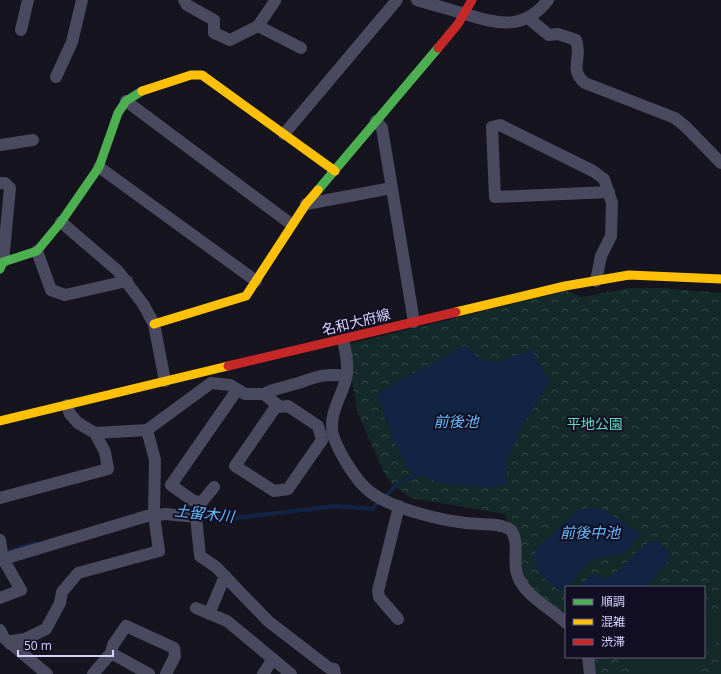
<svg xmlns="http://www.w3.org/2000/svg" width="721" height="674" font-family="'Open Sans','Noto Sans JP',sans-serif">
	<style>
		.forest { fill: url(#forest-crowns) }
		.garden { fill: #132a29 }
		.water { fill: #112443 }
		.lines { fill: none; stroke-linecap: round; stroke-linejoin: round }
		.stream { stroke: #112443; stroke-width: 4 }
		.street { stroke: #494960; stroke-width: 12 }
		.fast { stroke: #4caf50; stroke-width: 9 }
		.slow { stroke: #ffc107; stroke-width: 9 }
		.jam { stroke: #c62828; stroke-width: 9 }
		.labels { text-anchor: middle; stroke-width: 4; stroke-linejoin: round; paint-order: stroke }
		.street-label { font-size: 14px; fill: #d7d3fd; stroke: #120f24 }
		.park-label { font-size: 14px; fill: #62dbb9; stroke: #120f24 }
		.water-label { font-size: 15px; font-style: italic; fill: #66baf9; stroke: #120f24 }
	</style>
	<defs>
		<pattern id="forest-crowns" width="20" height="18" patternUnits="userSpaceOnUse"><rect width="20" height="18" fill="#132a29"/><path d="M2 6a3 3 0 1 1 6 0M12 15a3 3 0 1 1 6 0" fill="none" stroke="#354849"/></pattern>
	</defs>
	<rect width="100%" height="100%" fill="#16141f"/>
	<path class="forest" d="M630,288H662L721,293V674H597L593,671L586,657H704V587H566V627L527,589L505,514L411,498L392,484L383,471L358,413L345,345L567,291L582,297Z"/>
	<g class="garden">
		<path d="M704,610L721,625V636L704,657Z"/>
		<path d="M618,657H704L690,674H642L619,663Z"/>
	</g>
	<g class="water">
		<path d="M466,345L480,359L498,362L531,349L550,382L523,424L507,461L506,485L490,488L439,483L409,470L391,435L377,393Z"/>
		<path d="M591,507L602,509L639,532V536C633,542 627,553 618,555C607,557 599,556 589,563C575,572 575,588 558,590L540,575L533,557L539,546L579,509Z"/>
		<path d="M656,540L670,552L668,561L645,587H580L591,574H597L604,579C626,572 634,546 656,540Z"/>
	</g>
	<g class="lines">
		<g class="stream">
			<path d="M194,511L228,519L336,506L372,509L400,482L424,472"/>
			<path d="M4,553L35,543"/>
		</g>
		<g class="street">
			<path d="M184,0L187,5L214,20V33L230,40L258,26L275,1"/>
			<path d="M417,0C433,5 449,9 465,14C497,24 524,31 548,0"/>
			<path d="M528,18L549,35L558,34L576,40C583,58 568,69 585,83L675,118L686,127L721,163"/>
			<path d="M258,26L301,48"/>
			<path d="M21,30L28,0"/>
			<path d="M56,77L72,42L82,0"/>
			<path d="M126,101L291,224"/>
			<path d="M376,121L382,128L414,322"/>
			<path d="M284,134L397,0"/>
			<path d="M0,145L33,140"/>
			<path d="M99,167L256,281"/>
			<path d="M0,183H5L10,188L3,262"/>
			<path d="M306,204L392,188"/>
			<path d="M61,222L118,271L143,304L154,324L165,381"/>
			<path d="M37,251L51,290L65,295L127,281"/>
			<path d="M596,281L601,256L611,236L612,203L604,179L593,171L500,125L492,127L495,197L609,192"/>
			<path d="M343,340C346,353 349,367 346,379C341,398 328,415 333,435C338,451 356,481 369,491C390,508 439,520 466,523C481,525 498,522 511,530C519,542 514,556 516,570C520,594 550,607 566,623"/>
			<path d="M264,394C272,389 278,389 288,386C313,380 317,372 346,376"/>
			<path d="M95,433L147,430L211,383L230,385L245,394H264L280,407L288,406L318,426L322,440L288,489L274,491L235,466L277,405"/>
			<path d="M214,487L201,503L192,500L171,485L237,390"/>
			<path d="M0,498L108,469L105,452L95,433L78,423L70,414L67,405"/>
			<path d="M0,540L3,559L21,590L0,598"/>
			<path d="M0,560L147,516L166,514L196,517L200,556L216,567L268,621L329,668L334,669L335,674"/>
			<path d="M196,608L227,621L291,674"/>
			<path d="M209,614L225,576"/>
			<path d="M398,619L379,597L378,591L399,506"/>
			<path d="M0,630L4,638L47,674"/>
			<path d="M10,644L12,641L25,639L46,629L60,603L62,592L78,573L159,551L154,515L155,460L147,430"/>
			<path d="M111,653L149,674"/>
			<path d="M588,657L590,674"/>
			<path d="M93,674L111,653L113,645L126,626L174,648L175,656L166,674"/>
			<path d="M263,674L273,659"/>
		</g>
		<g class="fast">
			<path d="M318,190L438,48"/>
			<path d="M0,269L3,262L37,251L61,222L99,167L118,113L126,101L142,91"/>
		</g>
		<g class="slow">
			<path d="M142,91L191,75H202L335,171"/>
			<path d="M456,312L565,286L629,275L721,279"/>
			<path d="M154,324L246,296L306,204L318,190"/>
			<path d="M0,421L228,366"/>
		</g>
		<g class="jam">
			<path d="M438,48L458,24L472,0"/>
			<path d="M228,366L456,312"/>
		</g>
	</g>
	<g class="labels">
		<g class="street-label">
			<text transform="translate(356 322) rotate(-14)" y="5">名和大府線</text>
		</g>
		<g class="park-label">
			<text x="595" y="429">平地公園</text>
		</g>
		<g class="water-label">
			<text x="456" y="427">前後池</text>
			<text transform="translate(204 514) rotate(6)" y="5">土留木川</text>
			<text x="590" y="538">前後中池</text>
		</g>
	</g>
	<rect x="565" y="586" width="140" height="72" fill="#120f24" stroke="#615d7b"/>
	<rect x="573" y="599" width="20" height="6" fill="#4caf50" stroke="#615d7b"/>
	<text x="601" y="606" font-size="12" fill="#d7d3fd">順調</text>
	<rect x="573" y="619" width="20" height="6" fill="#ffc107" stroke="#615d7b"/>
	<text x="601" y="626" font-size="12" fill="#d7d3fd">混雑</text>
	<rect x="573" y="639" width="20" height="6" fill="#c62828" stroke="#615d7b"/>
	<text x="601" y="646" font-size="12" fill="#d7d3fd">渋滞</text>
	<path d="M18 650v6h95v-6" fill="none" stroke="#d7d3fd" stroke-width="2"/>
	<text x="24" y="650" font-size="12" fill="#d7d3fd" stroke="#120f24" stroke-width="3" paint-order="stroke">50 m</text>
</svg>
